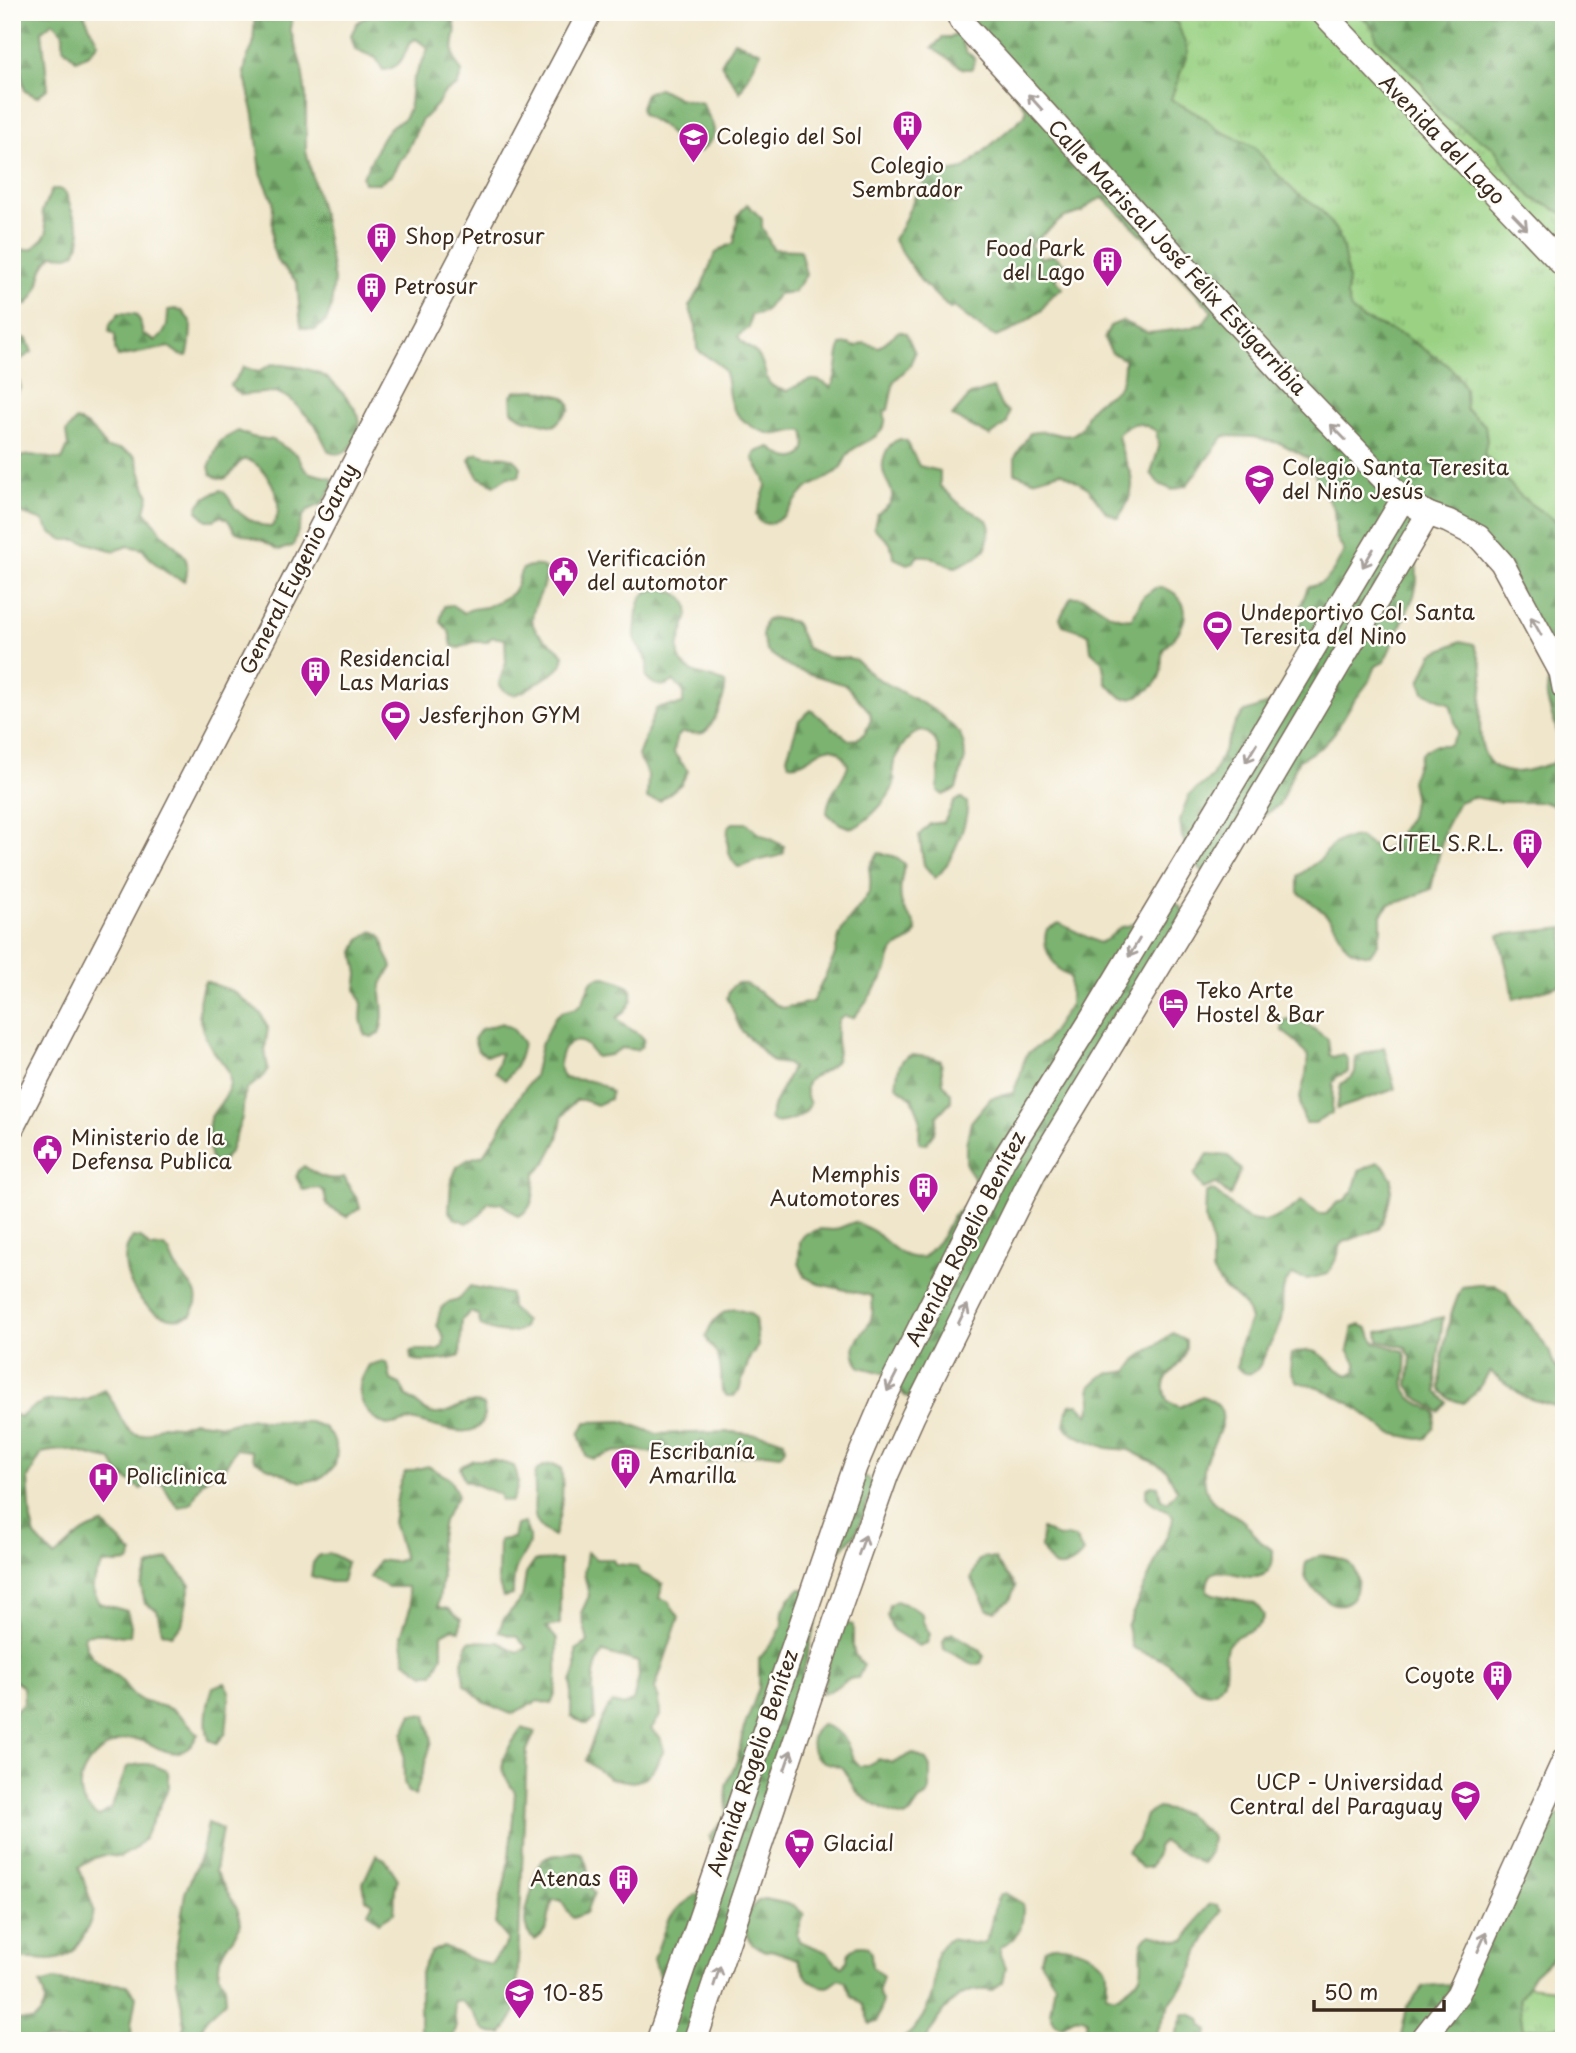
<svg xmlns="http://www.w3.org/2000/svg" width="1576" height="2053" font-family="'Playpen Sans',sans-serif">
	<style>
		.grass { fill: url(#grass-tufts); stroke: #6a7e50; stroke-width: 2 }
		.forest { fill: url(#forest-firs); stroke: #5b6e48; stroke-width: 2 }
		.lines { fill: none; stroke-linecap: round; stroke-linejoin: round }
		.minor-casing { stroke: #7a6c5b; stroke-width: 26 }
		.minor { stroke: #fff; stroke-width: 23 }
		.oneway { stroke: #a79f9a }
		.labels { text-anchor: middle; stroke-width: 5; stroke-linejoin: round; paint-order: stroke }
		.poi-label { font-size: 21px; fill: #3b2a1e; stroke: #fdfcf7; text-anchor: start }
		.street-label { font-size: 21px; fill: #3b2a1e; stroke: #fdfcf7 }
	</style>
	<defs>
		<pattern id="grass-tufts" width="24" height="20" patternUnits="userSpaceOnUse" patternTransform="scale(1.75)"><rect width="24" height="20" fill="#9ad183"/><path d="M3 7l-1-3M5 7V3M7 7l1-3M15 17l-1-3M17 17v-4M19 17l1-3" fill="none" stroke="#7faa6b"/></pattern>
		<pattern id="forest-firs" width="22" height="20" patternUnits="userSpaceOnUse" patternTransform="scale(1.75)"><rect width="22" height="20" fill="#7bb371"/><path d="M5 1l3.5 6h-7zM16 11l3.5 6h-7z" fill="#66925c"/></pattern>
	</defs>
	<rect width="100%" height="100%" fill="#fdfcf7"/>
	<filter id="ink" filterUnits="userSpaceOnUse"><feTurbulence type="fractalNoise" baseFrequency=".0143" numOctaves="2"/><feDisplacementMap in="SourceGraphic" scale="14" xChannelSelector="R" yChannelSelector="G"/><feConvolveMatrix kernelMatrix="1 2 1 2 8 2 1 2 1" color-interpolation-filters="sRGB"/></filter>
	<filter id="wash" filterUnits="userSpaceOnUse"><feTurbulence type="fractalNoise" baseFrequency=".00686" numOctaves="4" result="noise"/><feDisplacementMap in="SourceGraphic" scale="28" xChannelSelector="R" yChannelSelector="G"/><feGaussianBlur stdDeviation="1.57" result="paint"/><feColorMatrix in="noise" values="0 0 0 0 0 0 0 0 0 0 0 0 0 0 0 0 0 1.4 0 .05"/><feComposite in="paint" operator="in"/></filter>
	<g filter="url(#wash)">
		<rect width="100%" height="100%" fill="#f0e6cb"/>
		<g class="grass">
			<path d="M996,12H1564V641Z"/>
			<path d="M1518,1985L1564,1990V2041H1472Z"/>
		</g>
		<g class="forest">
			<path d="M12,12H83L98,43L89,54L76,60L63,47V32L53,22L42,31L48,88L37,97L25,91L20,69V40L12,32Z"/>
			<path d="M255,12H294L290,28L302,68L306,96V151L324,222L334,280L331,308L326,321L315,330L301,327L297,282L277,261L272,246L273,201L261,173L254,115L244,73L247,58L253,46Z"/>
			<path d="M373,12H447C464,31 450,37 454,56C455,61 459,67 462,72L457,86L444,93L437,105L421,121L405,156L399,161L392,175L379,183H364L362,177C375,160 380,126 403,120C415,102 408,96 413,81C417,69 425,60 428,48L416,39L410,42C403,56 402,68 383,70L376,58L355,49L351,35L357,23Z"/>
			<path d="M948,12H1157L1178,24L1188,52L1171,99L1206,119L1216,129L1255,147L1273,170L1295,192L1320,209L1338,233L1343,248L1348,279L1347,296L1351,310L1363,319L1403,335L1449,366L1458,376L1465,389L1466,409L1485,425L1487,440L1484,455C1501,466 1507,484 1522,497C1535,509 1550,516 1564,527V810L1544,802H1500L1472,797L1459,802L1445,828L1431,889L1403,901L1389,904L1381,915V929L1378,943L1370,955C1339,950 1347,943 1332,921C1323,910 1309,901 1298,892V876L1322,858L1331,846L1343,839L1359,837L1382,852L1393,842L1410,817L1414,796L1411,781L1421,753L1434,745H1449L1458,733L1450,704L1424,692L1420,682L1432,654L1461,641L1474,644C1479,655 1482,664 1483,675C1483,703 1466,770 1512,772C1525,773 1541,766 1554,763C1555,758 1558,752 1558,746C1560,718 1539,706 1550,676L1508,565L1435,520L1416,552L1417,582L1414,596L1384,662L1376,666L1370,680L1351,705L1335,732L1323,746L1298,761L1279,805L1254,822L1205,873L1194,863L1190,850L1182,837L1180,821L1184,808L1189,795L1212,777L1236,722L1245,712L1271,703L1299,657L1298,614L1308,587C1331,583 1334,570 1344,551L1336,537L1334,509L1319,484L1308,458L1282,444L1253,437L1224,436L1187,485L1173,490L1159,484L1151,473L1159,447L1156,431C1139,421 1133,420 1118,434C1123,473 1147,477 1118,518L1106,512L1088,488L1061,472L1033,480L1015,473V457L1030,433C1036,432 1042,431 1047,432C1056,433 1065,438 1074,434C1085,428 1083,420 1089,411C1105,388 1125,401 1124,359L1112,353L1104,339L1110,326L1122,321L1148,333L1190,328L1203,323L1212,311L1136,229L1103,198L1093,202L1082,212L1063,218L1030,245L1041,258L1054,255L1066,265L1055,279L1063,288L1049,298L1042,310L1011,331L996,337L982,329L954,307L950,309L921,281L893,239L901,228L916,194L925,182L936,174L964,169L1025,115L1026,108Z"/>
			<path d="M1357,12H1564V214L1532,198L1511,174L1494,148L1445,117L1435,107L1421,82L1377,40L1372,26Z"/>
			<path d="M958,34L966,52L975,58L972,69H964L932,48L942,38H950Z"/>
			<path d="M734,41L761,52L740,92L721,64Z"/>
			<path d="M659,88L678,98L702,103C713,127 724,133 699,152L688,150L662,126L642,114L641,107L646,93Z"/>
			<path d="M52,189H59L65,192C69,199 70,207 73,214C81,230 83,237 75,253L68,256L53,255C34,272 46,287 26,305H12V251L32,249L43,239L47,232L42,211Z"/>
			<path d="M747,204L762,219V227L773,249L800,250L806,275L794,292L778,294L764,312L751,315L749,328L738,336C742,346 751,347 758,355C770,371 759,387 787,391C805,382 814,373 831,388C839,374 836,360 841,345L849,344L855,347L864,343L879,347L899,331L906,333L915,353L909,367L894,381L888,410L884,411C886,418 886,425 881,431C873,442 859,443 850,452C845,457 844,465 838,470C830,478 820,481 811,486C792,497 792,518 767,524L760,522L756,515L766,486L764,478L753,458L756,452L770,447C790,465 812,462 804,431C793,428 783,436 772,434C752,430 732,416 729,396C727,386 728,377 723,369C717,360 704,357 697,349L696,327L689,306L701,288L715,254L721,249L734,243L738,215Z"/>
			<path d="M175,309L182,311L191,322C191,330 190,350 187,356L180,355L169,347L118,357L115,350V335L109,331L110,324L119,313L135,314L140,320L143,334L155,341C167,334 168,323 168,310Z"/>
			<path d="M12,334L27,339L32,352L20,360L16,373L21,387L12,399Z"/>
			<path d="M272,364C285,365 309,368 320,374C331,378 357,407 359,418C363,436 348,460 329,452L315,424L289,398L276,392L241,395L230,386L244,367L258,372Z"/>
			<path d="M993,388L1001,406L1009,412L1007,423L990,436L952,416L970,395Z"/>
			<path d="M537,390L564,397L569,403L570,409L554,426L524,419L512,411L511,396L516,391Z"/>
			<path d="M76,420C91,427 98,434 106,448L121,449L135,456C141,469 142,482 149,495L145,511C151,518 157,527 163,534C179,552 193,554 185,581C168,576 153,563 142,549L128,546L114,551L77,540H64L51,533L43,521L12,510V458L31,455L62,460L68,446L66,432Z"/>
			<path d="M238,431L252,437L273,440L297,455L304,468L310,473L332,478L334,484L322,504L308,510L303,516L293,546L279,550L263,541L236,532L227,519L221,516L214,520H207L197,511C198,500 211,494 221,490C229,495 230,501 235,508C240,515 262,528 271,527C290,508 268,464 245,459C231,465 231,489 211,474L209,467L220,441Z"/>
			<path d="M900,439L907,441L919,466L940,471V486L962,506L987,520L990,527L986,548L977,557L956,567C939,565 938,554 918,556L913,562L907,564L894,558L890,543L874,528L877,514C881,511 888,507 890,503C896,493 888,485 885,477C879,463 886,443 900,439Z"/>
			<path d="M478,453C494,462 509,449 521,467L519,477H508L495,485L478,477L469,460L471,456Z"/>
			<path d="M540,566L546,570C549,589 524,611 535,629C539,636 556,646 564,655C563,661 562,666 557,670C552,674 522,693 517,694C509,696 502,690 499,683L506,662L505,639L492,637L487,642H473L459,648L452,646L449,631L440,621L444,606L452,605L464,613C472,607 477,609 486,607C489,606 508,596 511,594C525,580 511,564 540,566Z"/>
			<path d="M661,588C717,602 667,634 681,661C690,677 711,675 725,683C727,694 713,728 703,733C697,735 687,732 681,733L676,739L674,753L688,771L681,784L660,801L647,799L648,775L638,756L656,709C665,703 673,708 683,704V691L674,681C664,688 654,687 646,677L648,662L636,643L635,635L637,612L641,598L647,592Z"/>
			<path d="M1155,588C1164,587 1173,590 1179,598C1190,610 1184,626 1174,638C1171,642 1166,645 1163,650C1161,657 1162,665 1161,672C1157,688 1138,700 1122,698L1106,683L1102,661L1091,651L1089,635C1080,628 1072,630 1063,625L1060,618L1071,597C1095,594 1105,622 1132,618L1143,597Z"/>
			<path d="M773,618L795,622L807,648L827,657L849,658L856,660L873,676L936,711L959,732L964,745L965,759L956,789L943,795L938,791C937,769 948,738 921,730C907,735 891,758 893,774C894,783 896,775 894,784C889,800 868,820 854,828C843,827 834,821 827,813C827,794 843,783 848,765C827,724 812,770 789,764L787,757L799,720L811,710L849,740L857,739L865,733L871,720L870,712L846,685L791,668L767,651L762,636L765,621Z"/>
			<path d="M961,798L967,802C969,821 951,866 935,878L924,865L919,835L930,824L944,822L954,802Z"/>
			<path d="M733,823H747L758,833L784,846V853C775,859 770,857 761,860C752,861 748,866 738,867C726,856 727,843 728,827Z"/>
			<path d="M879,853L893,856L905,864C901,878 897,898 905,911C909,917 916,922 916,929C917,942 901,942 894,950C889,955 889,964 887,970C885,976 856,1016 853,1018L845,1016L839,1020C832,1034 843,1053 834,1063C819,1080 796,1073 810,1104C804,1118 790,1121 776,1123L770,1119L774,1104L792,1068L787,1064L773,1062L742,1031C735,1021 734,1008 727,998C737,962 763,1000 782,1008L812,1002C815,998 834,958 835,954C837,945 838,936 843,928C849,917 868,900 870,888C872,872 864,869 879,853Z"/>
			<path d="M1161,899C1171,901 1179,901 1183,912L1108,1065L918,1399L905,1396L887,1374L860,1367C845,1340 863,1339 871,1319C874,1312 872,1303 872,1296L819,1284L805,1277L799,1263L800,1241L805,1234L820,1229L834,1230L854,1222C861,1225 869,1228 875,1232C890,1244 902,1261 924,1257L942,1237L952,1216L973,1198L976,1191L974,1177L966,1165V1144L971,1122L991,1098L1013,1093L1021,1073L1024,1059L1028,1053L1046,1041L1070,1005V977C1054,969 1040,947 1047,929L1059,923L1099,943L1106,940L1121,927C1137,927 1150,909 1161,899Z"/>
			<path d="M1564,928V984L1514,999L1499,935Z"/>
			<path d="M373,931C387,937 382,945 387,956C389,960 391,963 392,967L381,985C380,1005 387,1012 379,1034L372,1037L365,1035L361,1019L362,1004L356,989L358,974L354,952L360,939Z"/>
			<path d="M605,977C634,984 643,996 617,1018C624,1028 636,1030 644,1039L642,1046L636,1050L622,1048L610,1055L596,1057C591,1052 588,1043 580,1042C561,1038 554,1067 564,1078C582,1081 595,1077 611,1092L610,1099L597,1105L583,1100H576L571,1105L562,1117L558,1139L545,1164L535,1174C534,1189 536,1209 518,1216L501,1203L488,1202L481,1214L467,1223L454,1218L449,1212L451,1182L457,1167L469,1159L483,1155L492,1142L520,1095L534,1076L541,1045L555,1017L562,1012L576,1008L582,1003L591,982L597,978Z"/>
			<path d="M205,981L234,992L261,1014L268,1028L265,1049L268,1070L264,1076L247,1089L244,1097L242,1118L229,1154L220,1163H212C209,1154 207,1128 210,1119C216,1107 230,1095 230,1081C230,1070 224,1065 218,1057C200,1035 193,1008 205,981Z"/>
			<path d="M1286,1020C1313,1023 1307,1026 1328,1039L1330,1055L1333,1057L1343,1054L1348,1060V1072L1337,1076L1333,1083L1332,1113L1315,1123H1306C1297,1106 1299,1097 1305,1079C1307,1073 1307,1064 1308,1056L1294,1040L1282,1031V1024Z"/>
			<path d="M502,1023L512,1028L523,1042C521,1057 516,1070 505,1080L495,1072L501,1053L486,1055L478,1051L474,1039L481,1029Z"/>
			<path d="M1384,1047L1395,1089L1337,1109L1341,1084C1356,1077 1357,1072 1355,1057Z"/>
			<path d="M912,1055L934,1058L941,1061L943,1083L951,1094V1101L937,1116L934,1133L926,1144L919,1143L920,1118L912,1098L896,1086C898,1073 897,1058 912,1055Z"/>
			<path d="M1208,1154L1228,1156L1241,1170L1230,1196L1216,1184L1203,1189L1194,1175Z"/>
			<path d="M1378,1162L1384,1166L1392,1179C1391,1197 1388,1213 1379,1229L1344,1242L1339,1247L1338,1255L1328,1274L1307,1279L1293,1275C1276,1287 1286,1306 1280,1323C1275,1337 1266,1351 1260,1365C1254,1376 1244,1376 1237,1367L1240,1345L1250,1320L1246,1308L1236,1297L1224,1289L1212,1271V1242L1205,1221L1206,1193L1212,1190C1222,1196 1229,1204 1238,1212C1260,1232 1283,1216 1301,1201L1319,1214H1326L1337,1203L1344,1201L1353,1191L1359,1171Z"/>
			<path d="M304,1166C317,1175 327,1182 344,1177L358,1201L360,1208L347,1217L327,1206L324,1191L318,1188L303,1190L296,1177L299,1170Z"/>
			<path d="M133,1237L141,1238L150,1248L165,1247C172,1253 171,1259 176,1267C187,1285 206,1291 191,1315C150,1334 107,1267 133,1237Z"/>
			<path d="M1478,1285H1494L1506,1292L1512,1305L1531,1325L1549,1351L1554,1365L1564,1376V1409L1525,1397L1490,1372L1474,1394L1463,1403L1450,1399L1440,1389C1441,1354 1447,1318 1462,1287Z"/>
			<path d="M470,1286L510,1294L511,1308L525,1321L523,1328C511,1336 494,1332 481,1326L478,1315L470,1312L462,1320L460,1356C449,1360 422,1363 411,1359L410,1352L413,1350H437L443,1346L444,1338L437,1325C440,1306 441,1304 458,1300Z"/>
			<path d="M735,1309L749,1313L755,1318L758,1346L750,1357L739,1390L734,1396H727L722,1391C721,1379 722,1361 715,1351C712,1345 708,1344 706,1337C710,1323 720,1311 735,1309Z"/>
			<path d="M1443,1317L1436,1375L1437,1392L1447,1402L1439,1412L1415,1396L1408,1385L1411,1357L1405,1347L1379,1341L1378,1332Z"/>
			<path d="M1360,1325L1367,1328L1375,1342L1404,1351C1412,1367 1396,1385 1412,1398C1419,1405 1429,1407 1436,1413L1434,1427L1426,1438L1418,1439L1390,1433L1351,1404L1318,1387L1297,1382L1290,1369L1292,1354C1328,1342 1322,1366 1349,1375L1356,1371V1363L1348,1350L1353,1328Z"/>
			<path d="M1173,1333L1186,1341C1188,1374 1152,1369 1168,1402L1180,1407L1202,1396C1242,1410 1212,1439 1205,1463C1203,1470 1204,1478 1205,1485C1208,1506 1228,1509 1242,1520C1249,1526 1254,1534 1260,1541C1263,1544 1268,1546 1272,1550C1274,1558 1273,1565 1268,1571C1249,1592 1207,1548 1207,1591L1213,1594L1255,1603L1264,1615C1259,1635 1238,1629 1228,1645C1222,1655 1229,1670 1223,1682C1207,1712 1180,1671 1167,1662C1156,1656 1143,1654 1132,1647L1127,1626L1172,1524L1173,1517C1167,1506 1154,1508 1146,1497V1490L1151,1485L1158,1486L1161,1499L1168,1502L1177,1490L1166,1469L1129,1450L1107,1448L1074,1435L1064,1425L1067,1411L1070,1405L1078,1404L1088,1415L1092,1401L1090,1387C1108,1368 1107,1376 1128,1371L1137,1359Z"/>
			<path d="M383,1361L388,1365L391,1380L400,1384L407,1397C418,1402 423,1413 435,1414C453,1415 462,1397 484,1405C489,1448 438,1427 416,1421C407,1418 399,1426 389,1425C372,1423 357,1402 360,1385C361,1378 366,1371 369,1365Z"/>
			<path d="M104,1389C123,1410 124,1455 162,1425L179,1426L193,1421L223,1425L252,1418L266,1421L310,1422L324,1427L333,1438L337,1452L335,1465L327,1474L318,1479L302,1482L267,1467L254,1459L251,1451L236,1449L222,1472C203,1477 199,1485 192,1503L179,1508L170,1497L163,1484L149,1483L141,1489L118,1473L112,1460C82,1456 74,1445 42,1453L28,1478L31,1521L35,1536L54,1557C74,1542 77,1531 103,1524L133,1554L129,1562L103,1564L96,1576L92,1589L99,1603L127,1611L131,1625L130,1636C113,1636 101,1631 84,1635C86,1660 104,1665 120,1679C126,1685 131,1695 139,1699C147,1704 156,1704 165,1707C179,1711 189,1724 198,1734C193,1743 190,1750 179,1752C163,1756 149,1739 133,1739C108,1738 73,1768 81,1796C84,1805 90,1811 98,1817L111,1809L127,1767C144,1762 153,1763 168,1772L169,1787L144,1839L133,1850L120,1857L105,1855L91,1859L79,1867L94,1910C88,1931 76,1960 50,1960C35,1960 26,1956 12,1962V1714L24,1702L23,1687L12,1679V1414L21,1417C51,1388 59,1408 90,1398C94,1396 100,1392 104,1389Z"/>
			<path d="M622,1421L657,1434L732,1432L769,1436L784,1441L785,1448L780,1455L765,1453L725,1458L709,1463L701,1462L688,1455L658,1454L636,1450L614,1452L593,1459L586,1456L579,1434L586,1422Z"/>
			<path d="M473,1460H493L514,1466C520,1480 519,1488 511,1502L501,1500L499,1494L464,1480L460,1467Z"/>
			<path d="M553,1464L561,1468C565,1492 561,1514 554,1536C534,1527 533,1516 535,1496C536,1479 528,1467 553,1464Z"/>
			<path d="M428,1466L449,1478L458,1495L443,1521L439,1543L442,1577L438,1607L449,1609L461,1619L460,1631L453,1628L442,1634V1656L433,1674H424L405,1661L401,1635L411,1605L407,1587H388L370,1577L379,1560L394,1562L404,1559L393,1522L399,1486L405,1472Z"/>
			<path d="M867,1477L874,1486L856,1533L840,1551L833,1549L862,1478Z"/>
			<path d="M524,1523C538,1548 520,1553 515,1571C513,1579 513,1588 513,1595L503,1597L498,1581L499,1540L513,1538L516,1525Z"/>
			<path d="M1042,1529L1059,1538L1067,1536L1075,1538L1083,1552C1079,1560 1064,1571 1054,1566C1050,1563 1044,1552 1041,1548Z"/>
			<path d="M587,1552L596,1559H613L615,1564L636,1566L641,1573L663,1584L659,1598L668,1601L679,1617L655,1688L659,1699L660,1716L651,1729L660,1737L664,1750C657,1764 647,1786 627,1781C620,1780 617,1779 610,1779L586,1761C587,1752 605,1708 612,1703L624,1706L633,1701L639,1676L638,1662L603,1652C589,1673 593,1695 595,1719L587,1724L571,1717V1682L576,1669V1650L588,1642L581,1613L589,1596L584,1573Z"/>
			<path d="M332,1554L347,1562L342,1582H331L311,1576L313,1563L319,1555Z"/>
			<path d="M1319,1555C1328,1556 1338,1557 1346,1561C1365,1573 1359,1608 1335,1604C1327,1603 1323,1596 1317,1592C1307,1584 1302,1576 1306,1563Z"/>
			<path d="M984,1557L995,1559C1000,1570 1009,1575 1015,1587L1010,1600L995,1611L988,1610L971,1579L978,1561Z"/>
			<path d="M168,1559L190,1585L182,1625L171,1635L162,1632L157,1610L145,1604L141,1586L149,1567Z"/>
			<path d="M560,1560V1624L546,1627L557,1639C556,1661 561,1685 551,1704L538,1701L511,1714L485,1703L464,1684L462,1661L469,1641L498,1642L517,1652L527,1648L517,1637L499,1632L503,1620L522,1598L526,1574L535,1561Z"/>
			<path d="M799,1589H813L824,1597L815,1625L790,1727L689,2041H646L664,2000L662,1986L654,1959L668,1920L678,1908L701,1891L715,1865L710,1837L727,1814L726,1786L738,1758L743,1731L759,1688V1659L777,1637L782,1625L783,1611L789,1599Z"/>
			<path d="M896,1601L910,1606L922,1614L923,1622L930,1634L927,1643L919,1646L893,1630L887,1616L889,1605Z"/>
			<path d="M838,1621L853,1625V1648L855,1655L864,1665L858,1678C843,1677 836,1691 822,1694Z"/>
			<path d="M953,1633L980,1650L984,1656L981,1663L974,1665L944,1649L943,1642L946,1636Z"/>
			<path d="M225,1683L230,1691L226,1733L217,1743L209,1740C204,1723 207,1704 213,1687Z"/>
			<path d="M412,1714L426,1715L432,1741L415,1796L407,1791L404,1782L403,1734Z"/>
			<path d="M821,1724C830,1728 840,1732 845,1740C851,1749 850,1758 859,1766H866L879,1759L893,1763L913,1753L926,1760L930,1767V1790L926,1797L919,1801L911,1813L905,1817C891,1815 861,1799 854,1788C850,1781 848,1774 843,1768C836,1764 826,1764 820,1760C807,1751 810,1733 821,1724Z"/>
			<path d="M522,1728L535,1732L527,1750L516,2012L502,2034C479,2033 485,2029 473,2013C470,2008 464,2004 460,2001H453L456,2028L452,2041H420V1973L431,1952L443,1946L473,1960L491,1964L504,1948L508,1939L496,1925C497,1907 503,1893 506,1876C511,1848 513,1820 515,1792C493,1763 504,1755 522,1728Z"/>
			<path d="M1158,1808L1185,1813L1212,1837L1210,1852L1202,1864L1163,1842L1157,1847V1854L1150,1867L1142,1868L1127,1852L1131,1846L1137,1842L1146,1815Z"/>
			<path d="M1564,1815V1947L1534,1975L1519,2000L1523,2030L1564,2025V2041H1400L1407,2007L1424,1986L1451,1984L1548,1816Z"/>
			<path d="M208,1823L222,1829L215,1871L237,1908L241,1923L236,1935L226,1946L220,1958L218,1973L225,1986L226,2000L206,2019L196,2041H178L184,2026L183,2012L177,1981L176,1950L185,1893L202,1852Z"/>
			<path d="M574,1852L581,1853C592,1868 585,1880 594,1893L586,1913L573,1918L560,1900H553C545,1918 554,1927 535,1940C518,1928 527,1909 531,1893C535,1882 533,1871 542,1861C548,1854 564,1855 574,1852Z"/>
			<path d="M376,1855L385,1859L398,1879C392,1890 396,1900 394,1913L379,1922L368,1912L373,1903L366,1899L363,1883Z"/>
			<path d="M1005,1893L1023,1904C1023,1929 1021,1935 1000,1948V1955L1006,1968L1003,1982L991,1991C958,1983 938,2015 926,2041H898C918,2032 932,2004 934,1983C936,1965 931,1951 950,1939L978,1944L985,1942C993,1928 991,1910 999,1896Z"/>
			<path d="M765,1899L793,1905L804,1914L797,1934L799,1941L827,1952L836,1963L842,1966L847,1961C848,1948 856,1944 868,1947L871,1953L872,1967L883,1976C881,1986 875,1992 882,2001L877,2022L870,2024L862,2004L851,1995L845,1981L839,1979L828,1987C809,1986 804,1975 798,1959L771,1950L766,1951C761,1949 755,1947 751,1942C739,1928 748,1901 765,1899Z"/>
			<path d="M1210,1904L1217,1905L1221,1911L1202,1945L1188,1980L1170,2003L1154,2038L1148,2041H1069L1086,2027L1087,2020C1076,2014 1070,2019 1062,2027L1055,2024L1050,2012L1055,1984L1040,1961L1045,1949C1060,1940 1096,1952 1105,1967C1110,1974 1105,1985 1107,1994L1114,1997C1122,1993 1136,1984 1140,1975C1146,1960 1134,1944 1151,1934L1179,1941L1186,1940L1200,1915Z"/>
			<path d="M54,1980C79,1985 103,1981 127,1985L136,1996L131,2025L132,2041H12V2020L33,2021C47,2009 48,2000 40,1984Z"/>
			<path d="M1183,2014H1190L1201,2019L1203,2026L1209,2030L1205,2041H1174Z"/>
		</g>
	</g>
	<g filter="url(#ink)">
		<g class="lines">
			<defs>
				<g id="minor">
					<path d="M957,12L961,21L1281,372L1403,499L1428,514L1448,521L1479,537L1502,563L1561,672L1564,688"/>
					<path d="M1322,12L1564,266"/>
					<path d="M12,1128L389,395L590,12"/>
					<path d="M658,2041L855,1467L884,1399L1004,1159L1091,1020L1403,499"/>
					<path d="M695,2041L840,1607L887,1474L913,1416L1034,1173L1209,884L1428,514"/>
					<path d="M1421,2041L1458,1994L1564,1760"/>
				</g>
			</defs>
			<use href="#minor" class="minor-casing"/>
			<use href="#minor" class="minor"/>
		</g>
		<defs><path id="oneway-shaft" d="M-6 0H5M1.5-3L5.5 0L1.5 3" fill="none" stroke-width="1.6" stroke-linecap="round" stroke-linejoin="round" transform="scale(1.75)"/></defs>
		<g class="oneway">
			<use href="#oneway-shaft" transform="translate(1035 102) rotate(-132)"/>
			<use href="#oneway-shaft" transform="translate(1520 222) rotate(46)"/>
			<use href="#oneway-shaft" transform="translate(1338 432) rotate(-134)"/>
			<use href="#oneway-shaft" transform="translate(1368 558) rotate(121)"/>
			<use href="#oneway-shaft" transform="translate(1536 626) rotate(-119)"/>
			<use href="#oneway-shaft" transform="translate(1251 753) rotate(121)"/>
			<use href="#oneway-shaft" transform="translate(1134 948) rotate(121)"/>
			<use href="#oneway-shaft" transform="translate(963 1314) rotate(-64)"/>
			<use href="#oneway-shaft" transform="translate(892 1382) rotate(117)"/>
			<use href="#oneway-shaft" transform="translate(862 1545) rotate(-70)"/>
			<use href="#oneway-shaft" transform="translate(788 1760) rotate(-71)"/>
			<use href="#oneway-shaft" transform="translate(1482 1942) rotate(-66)"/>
			<use href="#oneway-shaft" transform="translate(717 1976) rotate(-72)"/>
		</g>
	</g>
	<defs>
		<symbol id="building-pin" viewBox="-11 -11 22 30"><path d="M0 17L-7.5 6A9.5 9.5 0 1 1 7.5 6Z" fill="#b5179e" stroke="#fdfcf7"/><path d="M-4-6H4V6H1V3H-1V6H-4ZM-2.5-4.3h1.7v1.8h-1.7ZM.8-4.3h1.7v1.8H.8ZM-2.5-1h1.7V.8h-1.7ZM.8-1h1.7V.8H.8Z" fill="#fff"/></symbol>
		<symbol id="school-pin" viewBox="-11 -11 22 30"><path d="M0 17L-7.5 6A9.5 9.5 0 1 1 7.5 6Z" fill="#b5179e" stroke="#fdfcf7"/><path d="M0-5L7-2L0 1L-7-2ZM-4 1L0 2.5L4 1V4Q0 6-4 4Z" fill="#fff"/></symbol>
		<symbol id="civic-pin" viewBox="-11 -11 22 30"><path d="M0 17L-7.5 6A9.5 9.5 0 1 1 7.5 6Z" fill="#b5179e" stroke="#fdfcf7"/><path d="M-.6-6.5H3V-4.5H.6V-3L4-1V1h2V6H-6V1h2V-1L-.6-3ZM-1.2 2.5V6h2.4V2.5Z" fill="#fff"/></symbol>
		<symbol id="stadium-pin" viewBox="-11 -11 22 30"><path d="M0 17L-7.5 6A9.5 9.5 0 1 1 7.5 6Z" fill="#b5179e" stroke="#fdfcf7"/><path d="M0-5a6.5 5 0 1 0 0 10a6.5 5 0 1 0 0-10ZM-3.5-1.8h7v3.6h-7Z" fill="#fff"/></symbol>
		<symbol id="hotel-pin" viewBox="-11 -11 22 30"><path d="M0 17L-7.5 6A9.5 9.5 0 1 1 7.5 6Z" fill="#b5179e" stroke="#fdfcf7"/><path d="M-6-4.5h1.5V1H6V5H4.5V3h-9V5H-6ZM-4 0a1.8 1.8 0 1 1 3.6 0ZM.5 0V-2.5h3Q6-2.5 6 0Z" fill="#fff"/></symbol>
		<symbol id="hospital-pin" viewBox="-11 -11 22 30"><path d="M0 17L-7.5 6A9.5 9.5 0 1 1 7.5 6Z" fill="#b5179e" stroke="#fdfcf7"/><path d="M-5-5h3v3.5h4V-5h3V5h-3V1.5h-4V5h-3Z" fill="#fff"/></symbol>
		<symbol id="university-pin" viewBox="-11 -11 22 30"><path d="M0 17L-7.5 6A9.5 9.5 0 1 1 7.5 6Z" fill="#b5179e" stroke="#fdfcf7"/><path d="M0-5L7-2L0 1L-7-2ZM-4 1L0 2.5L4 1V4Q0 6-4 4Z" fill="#fff"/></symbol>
		<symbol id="supermarket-pin" viewBox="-11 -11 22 30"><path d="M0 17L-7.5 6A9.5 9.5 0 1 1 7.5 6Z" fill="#b5179e" stroke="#fdfcf7"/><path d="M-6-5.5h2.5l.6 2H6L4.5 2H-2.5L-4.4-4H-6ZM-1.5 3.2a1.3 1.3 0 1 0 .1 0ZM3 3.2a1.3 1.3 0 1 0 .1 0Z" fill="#fff"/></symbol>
	</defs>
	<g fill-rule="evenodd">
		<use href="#building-pin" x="890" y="108" width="35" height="47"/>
		<use href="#school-pin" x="676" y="120" width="35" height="47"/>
		<use href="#building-pin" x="364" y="220" width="35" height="47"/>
		<use href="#building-pin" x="1090" y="244" width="35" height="47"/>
		<use href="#building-pin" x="354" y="270" width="35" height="47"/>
		<use href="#school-pin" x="1242" y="462" width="35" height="47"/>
		<use href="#civic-pin" x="546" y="554" width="35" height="47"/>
		<use href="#stadium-pin" x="1200" y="608" width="35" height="47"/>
		<use href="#building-pin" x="298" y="654" width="35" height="47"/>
		<use href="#stadium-pin" x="378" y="698" width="35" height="47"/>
		<use href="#building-pin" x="1510" y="826" width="35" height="47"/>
		<use href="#hotel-pin" x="1156" y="986" width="35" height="47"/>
		<use href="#civic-pin" x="30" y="1132" width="35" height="47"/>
		<use href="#building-pin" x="906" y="1170" width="35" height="47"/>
		<use href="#building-pin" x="608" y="1446" width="35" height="47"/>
		<use href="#hospital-pin" x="86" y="1460" width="35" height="47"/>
		<use href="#building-pin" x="1480" y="1658" width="35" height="47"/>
		<use href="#university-pin" x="1448" y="1778" width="35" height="47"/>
		<use href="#supermarket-pin" x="782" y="1826" width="35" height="47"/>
		<use href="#building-pin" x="606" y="1862" width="35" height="47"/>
		<use href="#school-pin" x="502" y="1976" width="35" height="47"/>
	</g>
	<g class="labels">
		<g class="poi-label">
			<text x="716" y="144">Colegio del Sol</text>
			<text x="907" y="173" text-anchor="middle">Colegio<tspan x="907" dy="24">Sembrador</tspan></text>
			<text x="405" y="244">Shop Petrosur</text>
			<text x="1085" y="256" text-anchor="end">Food Park<tspan x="1085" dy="24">del Lago</tspan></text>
			<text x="394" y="294">Petrosur</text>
			<text x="1282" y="475">Colegio Santa Teresita<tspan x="1282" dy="24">del Niño Jesús</tspan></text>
			<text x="587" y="566">Verificación<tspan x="587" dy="24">del automotor</tspan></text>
			<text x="1240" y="620">Undeportivo Col. Santa<tspan x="1240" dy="24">Teresita del Nino</tspan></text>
			<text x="339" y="666">Residencial<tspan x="339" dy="24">Las Marias</tspan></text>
			<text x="419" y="723">Jesferjhon GYM</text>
			<text x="1504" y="851" text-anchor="end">CITEL S.R.L.</text>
			<text x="1196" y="998">Teko Arte<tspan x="1196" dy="24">Hostel &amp; Bar</tspan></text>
			<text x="71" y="1145">Ministerio de la<tspan x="71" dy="24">Defensa Publica</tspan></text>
			<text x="900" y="1182" text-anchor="end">Memphis<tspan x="900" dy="24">Automotores</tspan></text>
			<text x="649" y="1459">Escribanía<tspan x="649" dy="24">Amarilla</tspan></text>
			<text x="126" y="1484">Policlinica</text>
			<text x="1475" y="1683" text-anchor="end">Coyote</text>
			<text x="1443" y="1790" text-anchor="end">UCP - Universidad<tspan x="1443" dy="24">Central del Paraguay</tspan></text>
			<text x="823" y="1851">Glacial</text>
			<text x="601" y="1886" text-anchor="end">Atenas</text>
			<text x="543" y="2001">10-85</text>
		</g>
		<g class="street-label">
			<text transform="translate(1442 140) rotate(46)" y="7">Avenida del Lago</text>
			<text transform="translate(1177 258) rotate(47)" y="7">Calle Mariscal José Félix Estigarribia</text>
			<text transform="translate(299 569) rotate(-63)" y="7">General Eugenio Garay</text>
			<text transform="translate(966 1239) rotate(-63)" y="7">Avenida Rogelio Benítez</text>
			<text transform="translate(753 1763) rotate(-71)" y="7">Avenida Rogelio Benítez</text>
		</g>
	</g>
	<rect width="1576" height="2053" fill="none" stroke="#fdfcf7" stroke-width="42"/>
	<path d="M1314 2000v10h130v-10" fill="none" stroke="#3b2a1e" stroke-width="3.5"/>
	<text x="1324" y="2000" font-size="21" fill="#3b2a1e" stroke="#fdfcf7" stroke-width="5" paint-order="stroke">50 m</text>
</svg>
